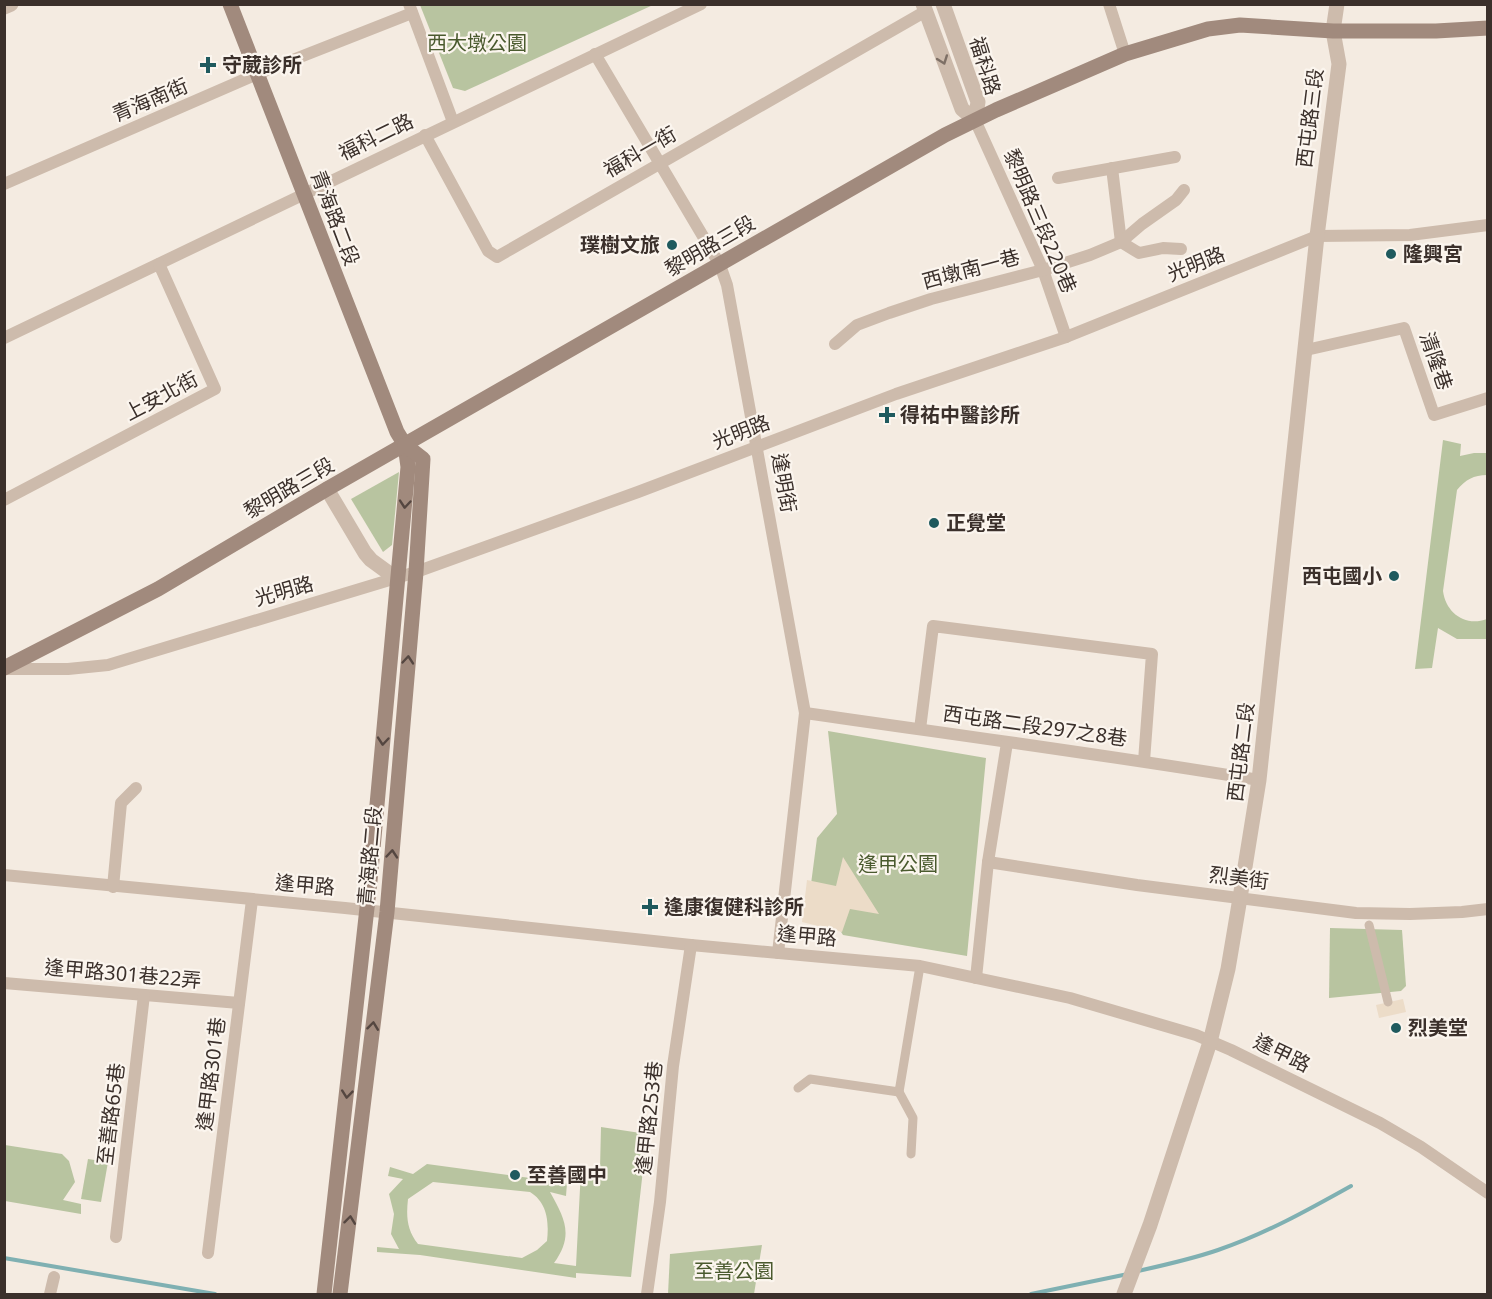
<svg xmlns="http://www.w3.org/2000/svg" width="1492" height="1299" font-family="'Noto Sans','Noto Sans TC',sans-serif">
	<style>
		.green { fill: #b8c4a0; fill-rule: evenodd }
		.plaza { fill: #ecdcc8 }
		.lines { fill: none; stroke-linecap: round; stroke-linejoin: round }
		.stream { stroke: #7fb0b2; stroke-width: 4 }
		.pedestrian { stroke: #cdbbac; stroke-width: 9 }
		.minor { stroke: #cdbbac; stroke-width: 12 }
		.tertiary { stroke: #cdbbac; stroke-width: 15 }
		.secondary { stroke: #a18a7d; stroke-width: 15 }
		.oneway { stroke: #7d6f65 }
		.oneway2 { stroke: #544640 }
		.poi-dot { fill: #1f5a5e; stroke: #fbf5ee; stroke-width: 2 }
		.labels { text-anchor: middle; stroke-width: 4.5; stroke-linejoin: round; paint-order: stroke }
		.park-label { font-size: 20px; fill: #4a5a2e; stroke: #fbf5ee }
		.poi-label { font-size: 20px; font-weight: bold; fill: #3b302b; stroke: #fbf5ee; text-anchor: start }
		.street-label { font-size: 20px; fill: #3b302b; stroke: #fbf5ee }
	</style>
	<rect width="100%" height="100%" fill="#f4ebe1"/>
	<g class="green">
		<path d="M420,5H653L465,91L453,88Z"/>
		<path d="M1443,440L1461,444L1460,456L1474,453H1487V475C1474,475 1465,480 1457,490L1443,591C1446,613 1465,627 1487,619V639H1457L1438,628L1432,668L1415,669Z"/>
		<path d="M399,472L392,545L383,552L351,499Z"/>
		<path d="M828,731L986,758L967,956L843,935L811,884L817,838L837,814Z"/>
		<path d="M1330,928L1402,930L1406,986L1401,991L1329,998Z"/>
		<path d="M601,1127L647,1134L631,1277L576,1273V1278L420,1255L377,1252V1247L399,1249L391,1234L394,1214L389,1194L403,1179L388,1176L390,1167L413,1174L427,1164L567,1183L566,1196L550,1192C565,1219 574,1235 554,1263L576,1266L581,1169H600ZM433,1182L530,1192C548,1203 549,1223 547,1241L537,1250L522,1258L418,1244C407,1230 406,1217 408,1199Z"/>
		<path d="M5,1145L62,1154L69,1161L75,1182L63,1200L81,1204V1214L5,1201Z"/>
		<path d="M88,1159L108,1162L101,1202L81,1199Z"/>
		<path d="M762,1245L754,1294H668L670,1254Z"/>
	</g>
	<g class="plaza">
		<path d="M843,857L879,914L850,909L842,932L802,922L807,880L836,886Z"/>
		<path d="M1403,999L1406,1012L1379,1018L1376,1005Z"/>
	</g>
	<g class="lines">
		<g class="stream">
			<path d="M4,1258L215,1294"/>
			<path d="M1138,1271C1165,1265 1192,1259 1218,1250C1265,1234 1308,1210 1351,1186"/>
			<path d="M1031,1294L1128,1274"/>
		</g>
		<g class="pedestrian">
			<path d="M1369,925L1388,1002"/>
			<path d="M798,1088L810,1079L899,1092L920,966"/>
			<path d="M899,1092L913,1118L911,1154"/>
		</g>
		<g class="minor">
			<path d="M409,4L453,122"/>
			<path d="M1109,4L1125,54"/>
			<path d="M595,54L720,265L727,285L805,713L778,953"/>
			<path d="M975,120L1043,270L1066,337"/>
			<path d="M425,135L488,251L497,257L926,11"/>
			<path d="M1112,168L1121,242L1139,253L1163,248L1181,249"/>
			<path d="M1058,178L1175,157"/>
			<path d="M4,184L257,74L412,13"/>
			<path d="M4,338L701,4"/>
			<path d="M835,344L857,325L889,313L931,299L1043,270L1090,255L1121,242L1142,224L1176,200L1184,190"/>
			<path d="M1306,350L1404,328L1434,415L1488,398"/>
			<path d="M4,500L215,389L159,264"/>
			<path d="M4,669H68L108,665L416,572L638,492L896,394L1066,337L1317,236L1410,235L1488,225"/>
			<path d="M805,713C957,735 1108,755 1259,780"/>
			<path d="M920,729L933,626L1152,654L1144,761"/>
			<path d="M988,862L1137,885L1356,913L1410,914L1462,912L1488,909"/>
			<path d="M4,875L345,908L691,945L920,966L1070,998L1196,1035L1231,1050L1380,1123L1421,1147L1488,1193"/>
			<path d="M113,887L121,803L136,788"/>
			<path d="M976,978L988,862L1007,743"/>
			<path d="M4,983L239,1003"/>
			<path d="M116,1237L144,995"/>
			<path d="M208,1253L252,900"/>
			<path d="M50,1294L54,1277"/>
			<path d="M647,1294L660,1202L673,1066L691,945"/>
		</g>
		<g class="tertiary">
			<path d="M923,4L962,109L975,120"/>
			<path d="M943,4L978,102L975,120"/>
			<path d="M4,7L11,4"/>
			<path d="M327,489L365,553L371,560L397,579"/>
			<path d="M1124,1294L1150,1225L1210,1042L1228,969L1240,898L1259,780L1317,236L1339,64L1333,31L1337,4"/>
		</g>
		<g class="secondary">
			<path d="M230,4L397,432L405,445L408,467L370,881L324,1294"/>
			<path d="M4,668L158,589L327,489L945,135L996,110L1125,54L1208,29L1240,25L1333,31H1436L1488,28"/>
			<path d="M340,1294L387,912L416,572L423,459L405,445"/>
		</g>
	</g>
	<defs><path id="oneway-chevron" d="M-2-3.5L2.5 0L-2 3.5" fill="none" stroke-width="1.6" stroke-linecap="round" stroke-linejoin="round" transform="scale(1.5)"/></defs>
	<use class="oneway" href="#oneway-chevron" transform="translate(943 60) rotate(70)"/>
	<g class="oneway2">
		<use href="#oneway-chevron" transform="translate(405 504) rotate(95)"/>
		<use href="#oneway-chevron" transform="translate(408 660) rotate(-85)"/>
		<use href="#oneway-chevron" transform="translate(383 741) rotate(95)"/>
		<use href="#oneway-chevron" transform="translate(392 854) rotate(-85)"/>
		<use href="#oneway-chevron" transform="translate(373 1026) rotate(-83)"/>
		<use href="#oneway-chevron" transform="translate(347 1094) rotate(96)"/>
		<use href="#oneway-chevron" transform="translate(350 1220) rotate(-83)"/>
	</g>
	<g class="poi-dot">
		<path d="M205 56h6v6h6v6h-6v6h-6v-6h-6v-6h6z"/>
		<circle cx="672" cy="245" r="6"/>
		<circle cx="1391" cy="254" r="6"/>
		<path d="M884 406h6v6h6v6h-6v6h-6v-6h-6v-6h6z"/>
		<circle cx="934" cy="523" r="6"/>
		<circle cx="1394" cy="576" r="6"/>
		<path d="M647 898h6v6h6v6h-6v6h-6v-6h-6v-6h6z"/>
		<circle cx="1396" cy="1028" r="6"/>
		<circle cx="515" cy="1175" r="6"/>
	</g>
	<g class="labels">
		<g class="park-label">
			<text x="477" y="50">西大墩公園</text>
			<text x="898" y="871">逢甲公園</text>
			<text x="734" y="1278">至善公園</text>
		</g>
		<g class="poi-label">
			<text x="222" y="72">守葳診所</text>
			<text x="660" y="252" text-anchor="end">璞樹文旅</text>
			<text x="1403" y="261">隆興宮</text>
			<text x="900" y="422">得祐中醫診所</text>
			<text x="946" y="530">正覺堂</text>
			<text x="1382" y="583" text-anchor="end">西屯國小</text>
			<text x="664" y="914">逢康復健科診所</text>
			<text x="1408" y="1035">烈美堂</text>
			<text x="527" y="1182">至善國中</text>
		</g>
		<g class="street-label">
			<text transform="translate(985 66) rotate(73)" y="7">福科路</text>
			<text transform="translate(150 100) rotate(-23)" y="7">青海南街</text>
			<text transform="translate(1310 118) rotate(-83)" y="7">西屯路三段</text>
			<text transform="translate(376 137) rotate(-26)" y="7">福科二路</text>
			<text transform="translate(640 152) rotate(-30)" y="7">福科一街</text>
			<text transform="translate(335 218) rotate(69)" y="7">青海路二段</text>
			<text transform="translate(1040 221) rotate(67)" y="7">黎明路三段220巷</text>
			<text transform="translate(710 246) rotate(-30)" y="7">黎明路三段</text>
			<text transform="translate(1196 264) rotate(-22)" y="7">光明路</text>
			<text transform="translate(971 269) rotate(-15)" y="7">西墩南一巷</text>
			<text transform="translate(1436 361) rotate(71)" y="7">清隆巷</text>
			<text transform="translate(161 396) rotate(-28)" y="7">上安北街</text>
			<text transform="translate(741 432) rotate(-21)" y="7">光明路</text>
			<text transform="translate(784 483) rotate(80)" y="7">逢明街</text>
			<text transform="translate(289 488) rotate(-30)" y="7">黎明路三段</text>
			<text transform="translate(284 591) rotate(-16)" y="7">光明路</text>
			<text transform="translate(1035 726) rotate(8)" y="7">西屯路二段297之8巷</text>
			<text transform="translate(1241 752) rotate(-83)" y="7">西屯路二段</text>
			<text transform="translate(370 856) rotate(-85)" y="7">青海路二段</text>
			<text transform="translate(1239 878) rotate(7)" y="7">烈美街</text>
			<text transform="translate(305 885) rotate(5)" y="7">逢甲路</text>
			<text transform="translate(807 936) rotate(5)" y="7">逢甲路</text>
			<text transform="translate(123 974) rotate(5)" y="7">逢甲路301巷22弄</text>
			<text transform="translate(1282 1053) rotate(26)" y="7">逢甲路</text>
			<text transform="translate(211 1074) rotate(-83)" y="7">逢甲路301巷</text>
			<text transform="translate(111 1114) rotate(-83)" y="7">至善路65巷</text>
			<text transform="translate(649 1118) rotate(-84)" y="7">逢甲路253巷</text>
		</g>
	</g>
	<rect width="1492" height="1299" fill="none" stroke="#3b302b" stroke-width="12"/>
</svg>
